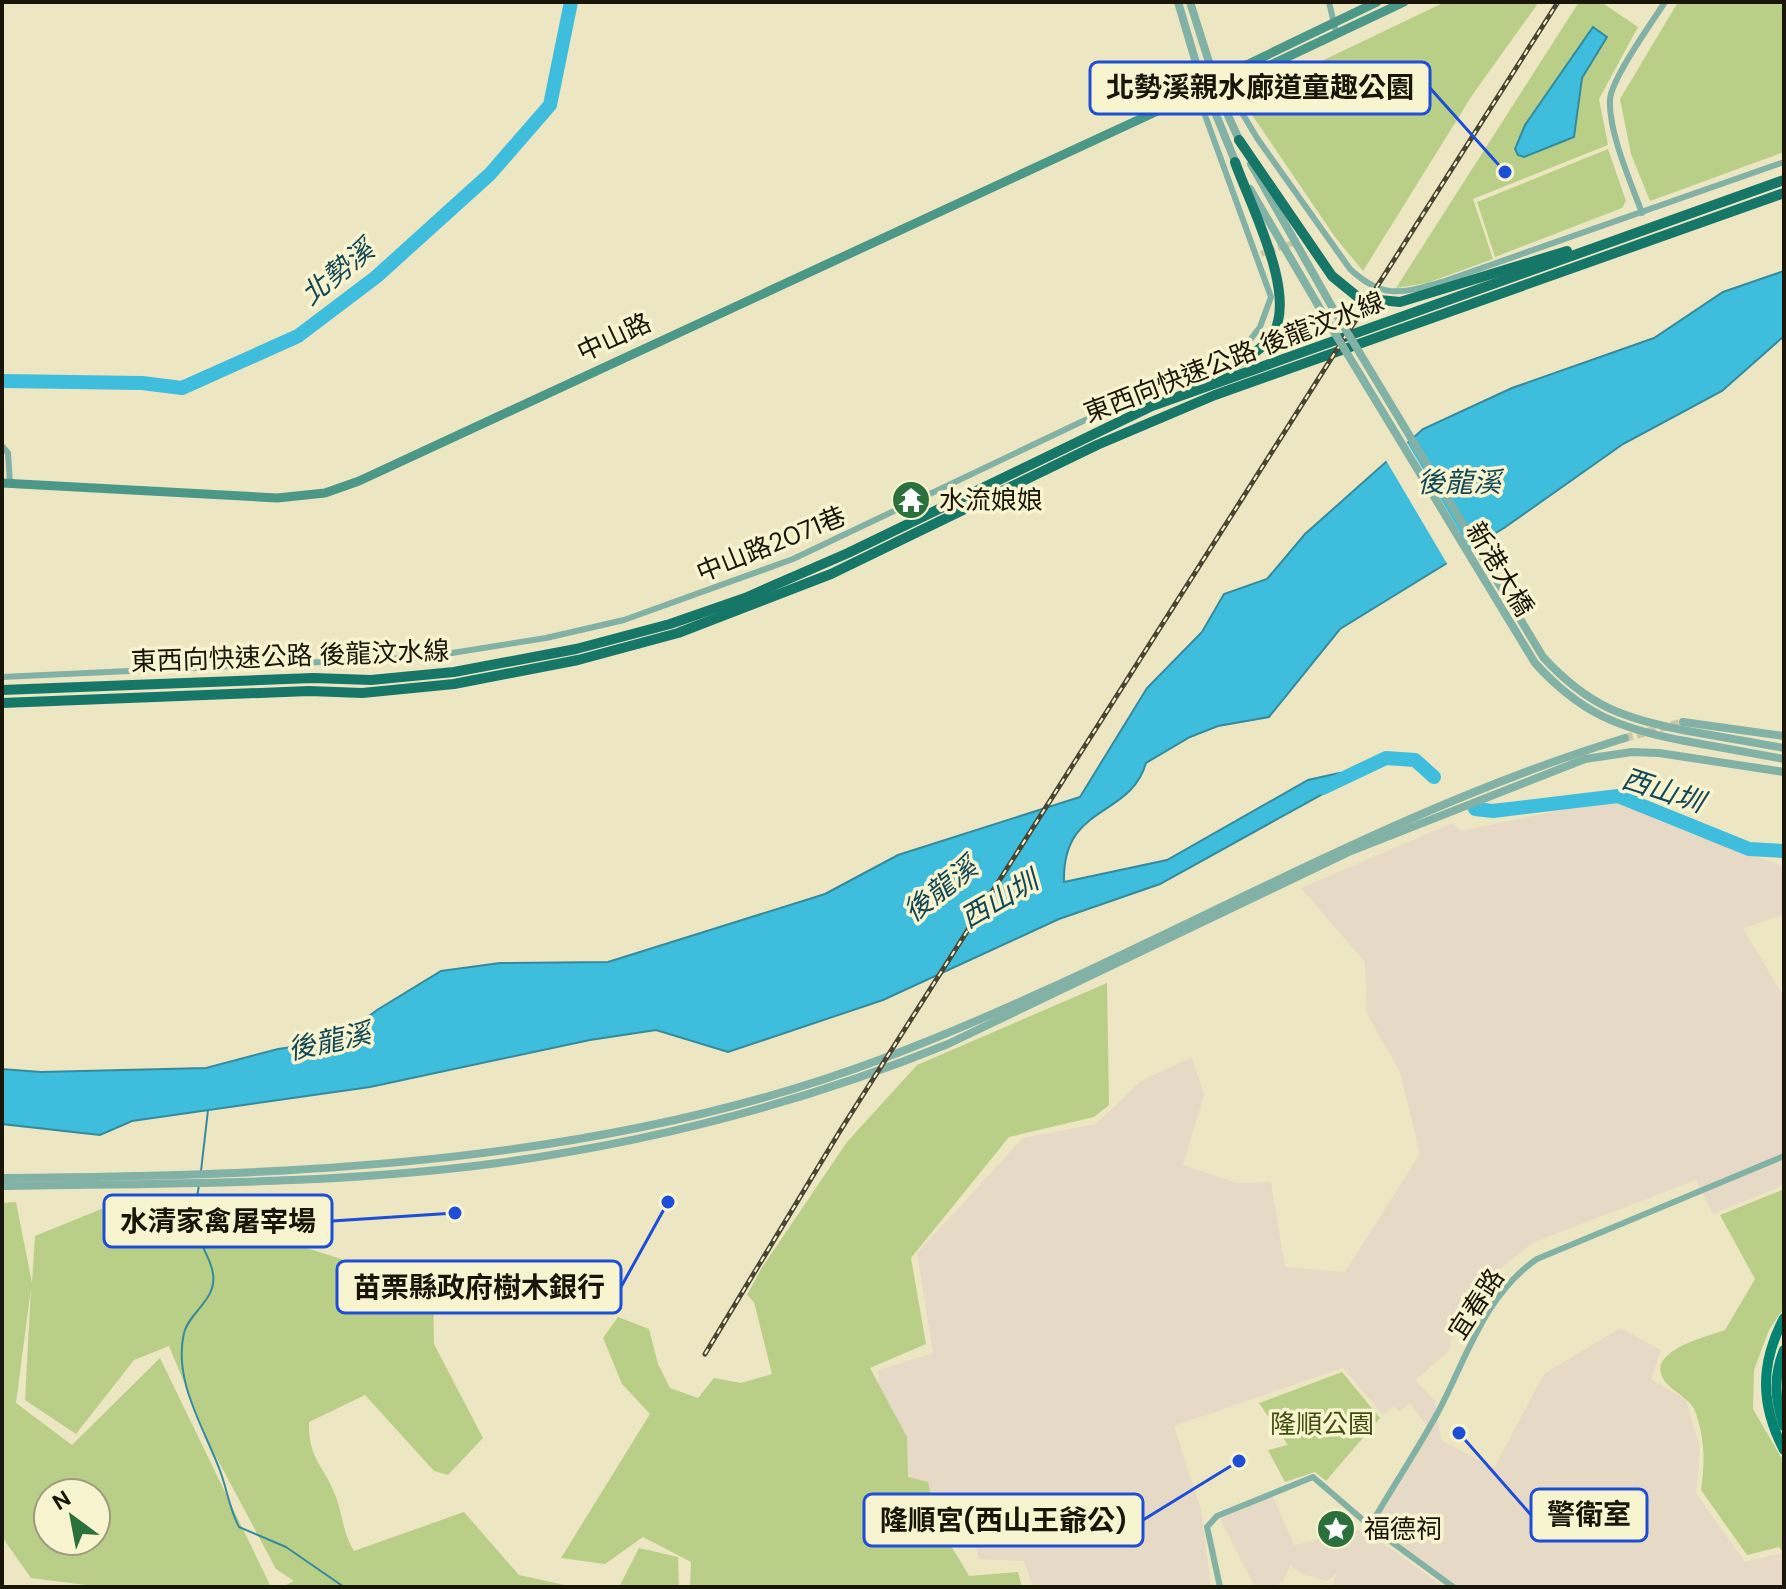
<svg xmlns="http://www.w3.org/2000/svg" width="1786" height="1589" font-family="'DM Sans','Noto Sans TC',sans-serif">
	<style>
		.industrial { fill: #e6dac6 }
		.green { fill: #b9cf87; fill-rule: evenodd }
		.water { fill: #3ebddd; stroke: #338b9d; stroke-width: 2 }
		.pier { fill: #ece6c3 }
		.lines { fill: none; stroke-linecap: round; stroke-linejoin: round }
		.stream { stroke: #338b9d; stroke-width: 2 }
		.river { stroke: #3ebddd; stroke-width: 14 }
		.minor-tunnel { stroke: #ccc7a7; stroke-width: 6; stroke-dasharray: 6 3; stroke-linecap: butt }
		.tertiary-tunnel { stroke: #ccc7a7; stroke-width: 8; stroke-dasharray: 8 4; stroke-linecap: butt }
		.minor { stroke: #82b1a6; stroke-width: 6 }
		.tertiary { stroke: #82b1a6; stroke-width: 8 }
		.secondary { stroke: #4b9788; stroke-width: 9 }
		.primary { stroke: #048372; stroke-width: 10 }
		.trunk { stroke: #167768; stroke-width: 10 }
		.rail-casing { stroke: #484533; stroke-width: 5 }
		.rail { stroke: #f9f4d0; stroke-width: 2; stroke-dasharray: 6; stroke-linecap: butt }
		.tertiary-bridge { stroke: #82b1a6; stroke-width: 8 }
		.labels { text-anchor: middle; stroke-width: 7; stroke-linejoin: round; paint-order: stroke }
		.street-label { font-size: 26px; fill: #191609; stroke: #f9f4d0 }
		.poi-label { font-size: 26px; fill: #191609; stroke: #f9f4d0; text-anchor: start }
		.park-label { font-size: 26px; fill: #415011; stroke: #f9f4d0 }
		.water-label { font-size: 28px; font-style: italic; fill: #134856; stroke: #f9f4d0 }
		.leader { fill: none; stroke: #1d4ed8; stroke-width: 3 }
		.callout-dot { fill: #1d4ed8; stroke: #f9f4d0; stroke-width: 3 }
		.callout { fill: #f9f4d0; stroke: #1d4ed8; stroke-width: 3 }
		.callout-label { font-size: 28px; text-anchor: middle; font-weight: bold; fill: #191609 }
	</style>
	<rect width="100%" height="100%" fill="#ece6c3"/>
	<g class="industrial">
		<path d="M1598,802L1619,803L1691,834L1784,866V915L1743,928L1784,997V1185L1713,1214L1696,1180L1534,1242L1461,1299L1449,1351L1415,1380L1435,1401L1441,1440L1494,1468L1544,1374L1620,1328L1661,1350L1651,1379L1686,1400L1700,1448L1696,1493L1745,1562L1784,1552V1587H1457L1375,1524L1430,1430L1410,1403L1399,1412L1394,1406L1383,1415L1343,1368L1174,1426L1201,1509L1211,1587H1033L1024,1561L979,1559L961,1492L887,1493L878,1370L933,1353L917,1253L1023,1138L1096,1124L1141,1081L1192,1057L1204,1095L1183,1165L1237,1183L1271,1182L1285,1267L1345,1272L1420,1154L1400,1072L1367,1014L1365,962L1301,888L1452,823L1462,831Z"/>
		<path d="M1273,1496L1294,1545L1363,1529L1444,1587H1332L1337,1573L1327,1581L1302,1574L1290,1565L1283,1582L1273,1587H1255L1220,1519Z"/>
	</g>
	<g class="green">
		<path d="M1445,2H1539L1473,94L1363,271L1335,237L1246,106L1259,91Z"/>
		<path d="M1579,2H1601L1638,27L1599,99L1608,145L1473,199L1493,259L1427,283L1396,288Z"/>
		<path d="M1678,2H1784V152L1650,201L1631,154L1620,99Z"/>
		<path d="M1608,149L1626,201L1622,208L1495,257L1477,202Z"/>
		<path d="M1107,983L1109,1105L1094,1117L1009,1137L911,1258L926,1344L870,1368L907,1437L908,1477L928,1482L937,1522L969,1576L1018,1572L1022,1587H690L691,1562L643,1537L605,1564L561,1558L650,1414L622,1384L603,1338L618,1317L649,1329L658,1364L670,1388L698,1398L714,1378L741,1383L772,1374L754,1302L747,1295L761,1269L847,1142L917,1065Z"/>
		<path d="M1784,1189V1308L1769,1330L1754,1370L1753,1409L1784,1462V1554L1779,1547L1747,1555L1701,1490C1705,1463 1705,1438 1695,1411C1691,1401 1677,1393 1669,1386C1636,1353 1706,1337 1725,1330L1755,1279L1720,1215Z"/>
		<path d="M253,1197L281,1240L433,1288L434,1344L483,1438L448,1475L434,1471L365,1395L309,1422C308,1460 325,1466 336,1497C343,1517 343,1533 354,1551L464,1512L519,1575L574,1587H282L294,1581L276,1569L211,1447L169,1346L134,1360L76,1434L25,1400L31,1288L16,1403L72,1445L160,1358L271,1587H102L31,1578L2,1537V1203L16,1202L32,1283L35,1236L126,1199ZM96,1493V1541H48V1493Z"/>
		<path d="M1342,1372L1380,1418L1326,1481L1315,1472L1285,1482L1268,1450L1288,1445L1259,1403Z"/>
		<path d="M639,1548L678,1557L679,1587H619Z"/>
	</g>
	<g class="water">
		<path d="M1593,27L1607,37L1582,78L1574,137L1524,157L1518,155L1515,149L1525,125Z"/>
		<path d="M1784,271V336L1722,391L1623,444L1504,528L1340,629L1269,717L1218,726L1190,737L1146,763C1130,819 1062,803 1064,882L1167,860L1308,780L1339,773L1337,786L1160,884L1059,919L883,1000L728,1052L656,1030L590,1040L370,1087L132,1121L100,1135L2,1124V1069L41,1072L206,1068L278,1049L336,1041L377,1010L441,971L500,963L608,962L825,894L898,855L1080,797L1147,688L1202,632L1224,594L1267,579L1305,534L1423,429L1512,388L1654,338L1723,292Z"/>
	</g>
	<path class="pier" d="M1405,439L1472,552L1449,567L1384,457Z"/>
	<g class="lines">
		<g class="stream">
			<path d="M201,1171L208,1110"/>
			<path d="M199,1185C197,1198 193,1215 196,1228C199,1244 211,1258 213,1274C217,1300 189,1312 184,1333C173,1380 203,1426 219,1468C227,1488 229,1508 239,1527L286,1547L344,1587"/>
		</g>
		<g class="river">
			<path d="M2,381L142,383L182,388L298,336L376,277L490,174L550,105L571,2"/>
			<path d="M1323,788L1386,758L1415,760L1434,777"/>
			<path d="M1475,809L1493,811L1618,796L1749,849L1784,851"/>
		</g>
		<path class="minor-tunnel" d="M1261,254L1299,241"/>
		<path class="tertiary-tunnel" d="M1625,738L1683,722"/>
		<g class="minor">
			<path d="M1329,2L1336,32"/>
			<path d="M1216,84L1232,96L1257,138L1350,269C1383,300 1402,293 1442,282L1784,162"/>
			<path d="M1642,213C1631,183 1608,131 1610,99C1612,78 1652,22 1665,2"/>
			<path d="M2,446L8,453L10,483"/>
			<path d="M2,677L427,657L546,638L624,620L793,559L1142,393L1217,363L1247,344L1260,327L1271,297L1202,107L1205,89"/>
			<path d="M1370,1526C1392,1488 1416,1452 1437,1414C1466,1360 1484,1295 1537,1259L1784,1156"/>
			<path d="M1220,1587L1207,1527L1217,1516L1313,1477L1370,1526L1453,1587"/>
		</g>
		<g class="tertiary">
			<path d="M1178,2L1199,73L1237,166"/>
			<path d="M1190,2L1221,100L1241,144"/>
			<path d="M1251,164L1335,312"/>
			<path d="M1250,189L1325,317"/>
			<path d="M1683,722L1784,736"/>
			<path d="M1688,731L1784,748"/>
			<path d="M1685,741L1784,759"/>
			<path d="M2,1178C300,1176 606,1164 887,1057C1138,962 1367,817 1625,738"/>
			<path d="M2,1186C167,1183 334,1185 498,1163C651,1142 805,1102 948,1044L1351,851L1585,759L1632,752L1659,753L1784,772"/>
		</g>
		<g class="secondary">
			<path d="M1219,83L1241,79L1404,2"/>
			<path d="M2,483L277,498L325,493L359,481L1205,89L1236,70L1377,2"/>
		</g>
		<g class="primary">
			<path d="M1784,1318C1760,1364 1760,1404 1784,1450"/>
			<path d="M1784,1350C1773,1377 1775,1400 1784,1426"/>
		</g>
		<g class="trunk">
			<path d="M1239,140L1332,276L1359,298L1400,302L1567,251"/>
			<path d="M1216,378C1233,366 1258,354 1271,337C1300,298 1250,205 1235,162"/>
			<path d="M2,690L313,678L371,680L454,672L576,649L670,624L745,598L848,553L1152,406L1784,180"/>
			<path d="M2,703L309,691L362,693L454,684L578,660L678,633L831,574L1097,445L1215,395L1784,193"/>
		</g>
		<defs>
			<path id="rail" d="M705,1354L840,1131L1558,2"/>
		</defs>
		<use href="#rail" class="rail-casing"/>
		<use href="#rail" class="rail"/>
		<g class="tertiary-bridge">
			<path d="M1335,312L1543,657C1588,706 1624,719 1688,731"/>
			<path d="M1325,317L1535,663C1580,713 1620,729 1685,741"/>
		</g>
	</g>
	<defs>
		<symbol id="temple-disc" viewBox="-11 -11 22 22"><circle r="9.5" fill="#2b713d" stroke="#f9f4d0"/><path d="M0-6L5-2H3V0L6.5 2.5H4V6H1.5V3h-3V6H-4V2.5H-6.5L-3 0V-2H-5Z" fill="#fff"/></symbol>
		<symbol id="sight-disc" viewBox="-11 -11 22 22"><circle r="9.5" fill="#2b713d" stroke="#f9f4d0"/><path d="M0-6L1.8-2.2L6-1.7L2.9 1.2L3.7 5.4L0 3.3L-3.7 5.4L-2.9 1.2L-6-1.7L-1.8-2.2Z" fill="#fff"/></symbol>
	</defs>
	<g fill-rule="evenodd">
		<use href="#temple-disc" x="889" y="478" width="44" height="44"/>
		<use href="#sight-disc" x="1314" y="1507" width="44" height="44"/>
	</g>
	<g class="labels">
		<g class="street-label">
			<text transform="translate(614 337) rotate(-25)" y="9">中山路</text>
			<text transform="translate(1234 357) rotate(-21)" y="9">東西向快速公路 後龍汶水線</text>
			<text transform="translate(771 544) rotate(-22)" y="9">中山路2071巷</text>
			<text transform="translate(1500 569) rotate(59)" y="9">新港大橋</text>
			<text transform="translate(290 656) rotate(-2)" y="9">東西向快速公路 後龍汶水線</text>
			<text transform="translate(1476 1304) rotate(-57)" y="9">宜春路</text>
		</g>
		<g class="poi-label">
			<text x="939" y="509">水流娘娘</text>
			<text x="1364" y="1538">福德祠</text>
		</g>
		<g class="park-label">
			<text x="1322" y="1433">隆順公園</text>
		</g>
		<g class="water-label">
			<text transform="translate(337 272) rotate(-39)" y="10">北勢溪</text>
			<text x="1459" y="492">後龍溪</text>
			<text transform="translate(1663 790) rotate(18)" y="10">西山圳</text>
			<text transform="translate(940 889) rotate(-38)" y="10">後龍溪</text>
			<text transform="translate(999 899) rotate(-30)" y="10">西山圳</text>
			<text transform="translate(329 1041) rotate(-12)" y="10">後龍溪</text>
		</g>
	</g>
	<path class="leader" d="M1505 172L1430 88M455 1213L332 1221M668 1202L621 1287M1459 1433L1531 1515M1239 1461L1143 1520"/>
	<g class="callout-dot">
		<circle cx="1505" cy="172" r="8"/>
		<circle cx="455" cy="1213" r="8"/>
		<circle cx="668" cy="1202" r="8"/>
		<circle cx="1459" cy="1433" r="8"/>
		<circle cx="1239" cy="1461" r="8"/>
	</g>
	<g class="callout">
		<rect x="1090" y="62" width="340" height="52" rx="8"/>
		<rect x="104" y="1195" width="228" height="52" rx="8"/>
		<rect x="337" y="1261" width="284" height="52" rx="8"/>
		<rect x="1531" y="1489" width="116" height="52" rx="8"/>
		<rect x="864" y="1494" width="279" height="52" rx="8"/>
	</g>
	<g class="callout-label">
		<text x="1260" y="97">北勢溪親水廊道童趣公園</text>
		<text x="218" y="1231">水清家禽屠宰場</text>
		<text x="479" y="1297">苗栗縣政府樹木銀行</text>
		<text x="1589" y="1524">警衛室</text>
		<text x="1003" y="1530">隆順宮(西山王爺公)</text>
	</g>
	<rect width="1786" height="1589" fill="none" stroke="#191609" stroke-width="8"/>
	<g transform="translate(72 1517) rotate(328)"><circle r="38" fill="#f9f4d0" stroke="#9f9b80" stroke-width="2"/>
	<path d="M0-6L14 30L0 20L-14 30Z" fill="#2b713d"/>
	<text y="-12" font-size="22" font-weight="bold" text-anchor="middle" fill="#191609">N</text>
	</g>
</svg>
